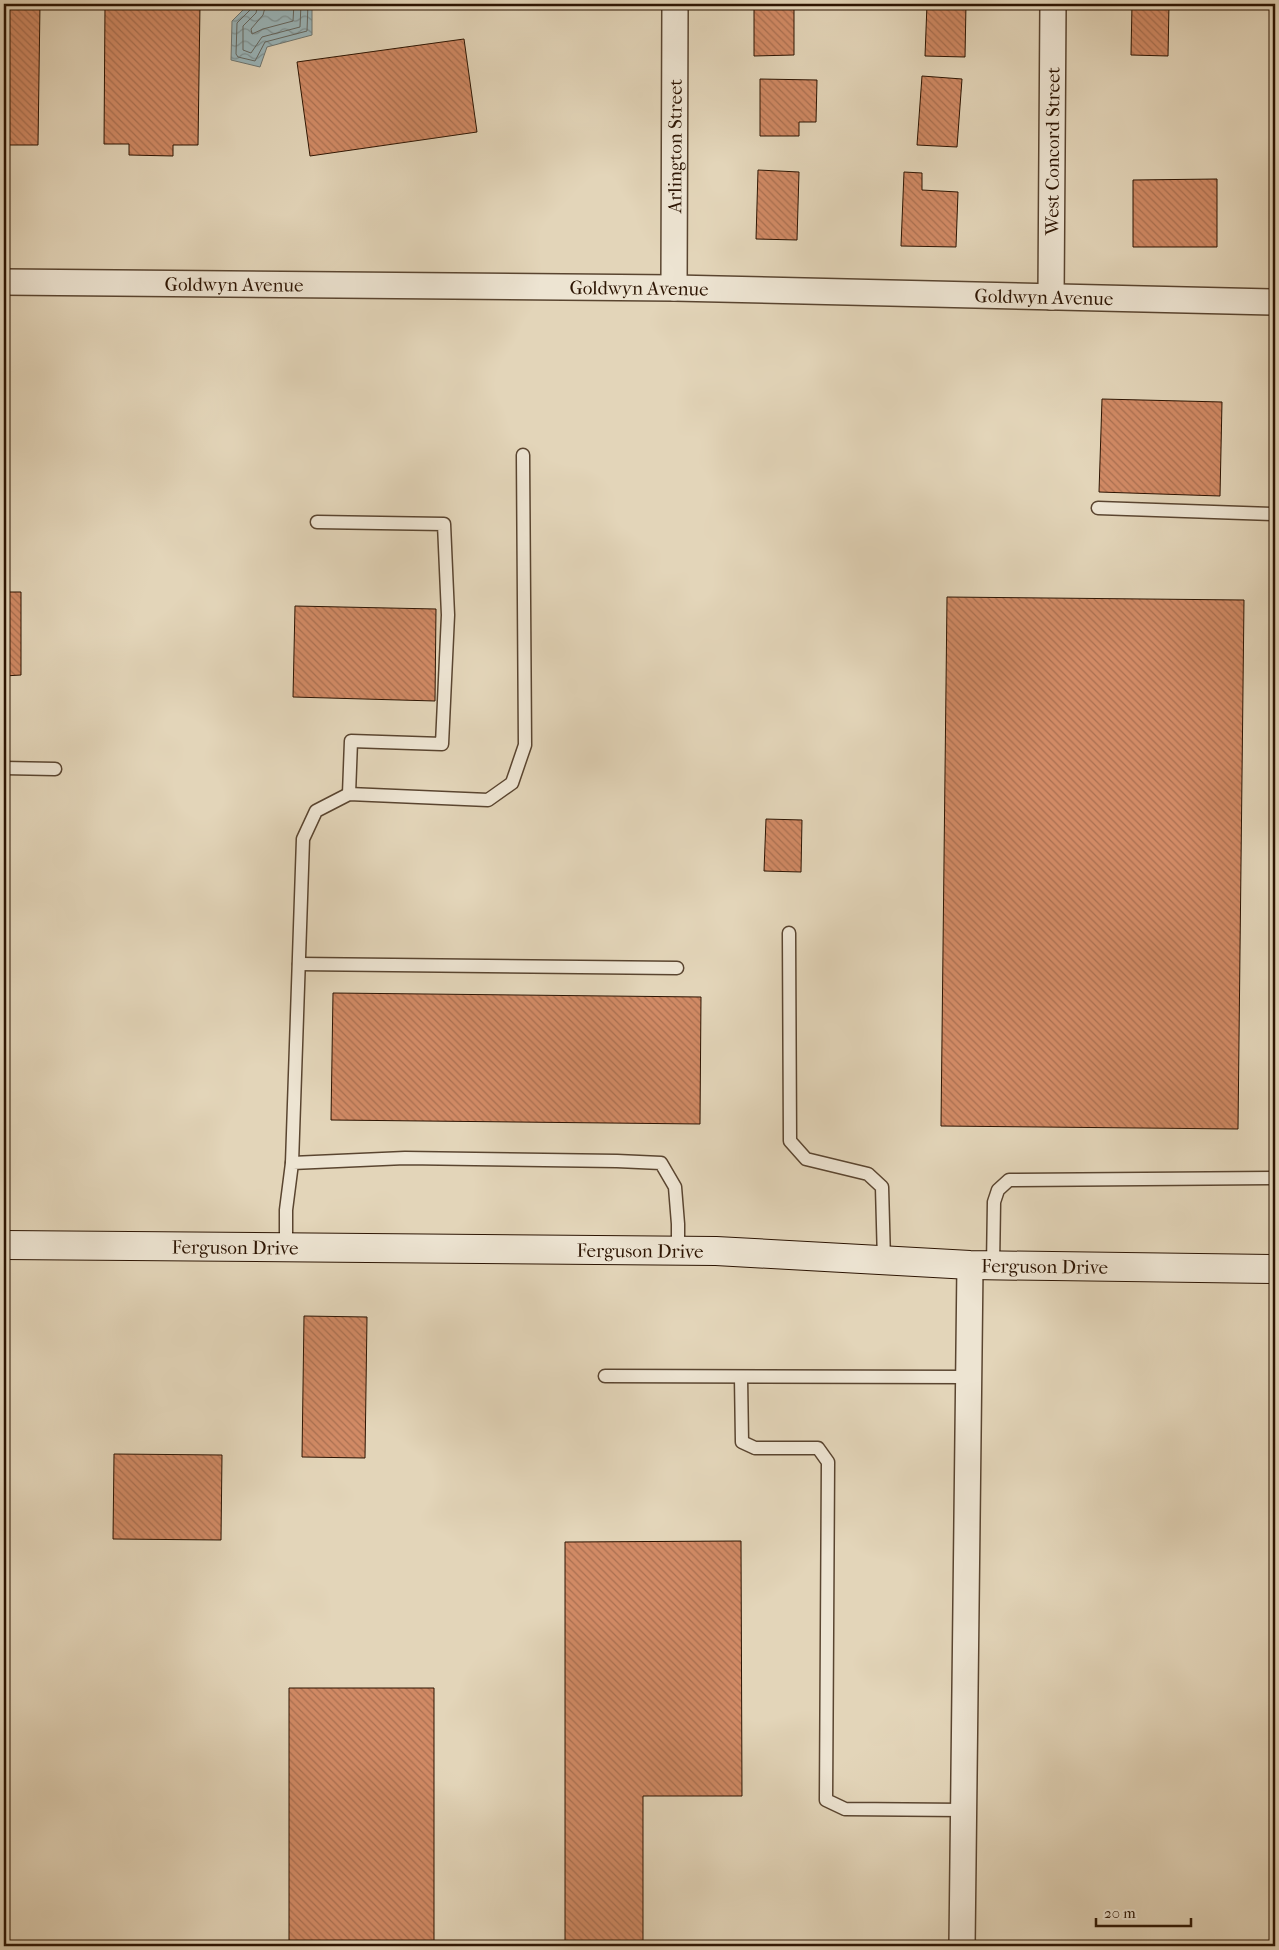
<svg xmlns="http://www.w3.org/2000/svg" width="1279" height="1950" font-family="'IM FELL French Canon',serif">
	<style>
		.water { fill: url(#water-waves); stroke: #6e7671 }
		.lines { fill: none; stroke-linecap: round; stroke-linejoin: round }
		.shore { stroke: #64665f; stroke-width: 1 }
		.building { fill: url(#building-back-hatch); stroke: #2d1503 }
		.lane-casing { stroke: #5a4530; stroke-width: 15 }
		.street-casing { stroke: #5a4530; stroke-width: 28 }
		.secondary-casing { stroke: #2d1503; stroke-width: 30 }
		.lane { stroke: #ede4d2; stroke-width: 12 }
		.street { stroke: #ede4d2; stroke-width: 25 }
		.secondary { stroke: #ede4d2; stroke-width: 28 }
		.labels { text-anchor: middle; stroke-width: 4.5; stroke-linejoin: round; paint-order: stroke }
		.street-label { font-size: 19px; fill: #2d1503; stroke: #ede4d2 }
	</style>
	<defs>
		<pattern id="water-waves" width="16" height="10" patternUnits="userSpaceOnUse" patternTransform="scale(1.25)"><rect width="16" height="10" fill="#9ab6bb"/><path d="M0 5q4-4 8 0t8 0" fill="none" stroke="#7e9396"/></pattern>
		<pattern id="building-back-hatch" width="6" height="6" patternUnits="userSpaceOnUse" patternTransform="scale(1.25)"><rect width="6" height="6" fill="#d18a65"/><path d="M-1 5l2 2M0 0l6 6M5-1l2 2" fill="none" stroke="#aa7051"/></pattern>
	</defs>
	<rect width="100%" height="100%" fill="#e3d5b9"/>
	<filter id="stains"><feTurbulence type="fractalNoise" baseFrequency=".004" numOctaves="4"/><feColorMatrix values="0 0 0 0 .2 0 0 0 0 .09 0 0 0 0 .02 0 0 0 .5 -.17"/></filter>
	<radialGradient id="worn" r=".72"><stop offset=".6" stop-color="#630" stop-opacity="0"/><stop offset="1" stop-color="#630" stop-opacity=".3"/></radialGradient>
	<path class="water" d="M249,4H312V35L267,47L260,67L231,60L232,21Z"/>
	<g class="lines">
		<g class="shore">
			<path d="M252,4L251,9L237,23L236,54L238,57L255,61L265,42L307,31L308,4"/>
			<path d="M258,4L256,13L243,26V50L251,53L262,37L300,27L301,4"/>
			<path d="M266,4L263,15L251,29L252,34L263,29L293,21L294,4"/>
		</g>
	</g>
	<g class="building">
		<path d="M4,4H40L38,145H4Z"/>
		<path d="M105,4H200L198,145H173V156L129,155V144H104Z"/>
		<path d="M754,4H794V55L754,56Z"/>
		<path d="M927,4H966L965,57L925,56Z"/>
		<path d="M1132,4H1169L1168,56L1131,55Z"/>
		<path d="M464,39L477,132L310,156L297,62Z"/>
		<path d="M922,76L962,79L957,147L917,145Z"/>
		<path d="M760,79L817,80L816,122H799V136H760Z"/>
		<path d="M758,170L799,172L797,240L756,239Z"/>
		<path d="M904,172L922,173V190L958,192L956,247L901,246Z"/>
		<path d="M1217,179V247H1133V180Z"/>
		<path d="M1102,399L1222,402L1220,496L1099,492Z"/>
		<path d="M4,592H21V675L4,676Z"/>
		<path d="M947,597L1244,600L1238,1129L941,1126Z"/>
		<path d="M295,606L436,609L435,701L293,697Z"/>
		<path d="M766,819L802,820L801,872L764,871Z"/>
		<path d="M333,993L701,997L700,1124L331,1120Z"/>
		<path d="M304,1316L367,1317L365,1458L302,1457Z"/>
		<path d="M114,1454L222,1455L221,1540L113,1539Z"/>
		<path d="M741,1541L742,1796H643V1946H565V1542Z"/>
		<path d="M289,1688H434V1946H208V1944H289Z"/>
		<rect x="4" y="1922" width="4" height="24"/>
	</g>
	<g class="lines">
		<defs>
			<g id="lane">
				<path d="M1098,508L1275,514"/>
				<path d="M317,522L444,524L448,615L442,744L351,741L349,794"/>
				<path d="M4,768L55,769"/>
				<path d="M789,933L790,1141L806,1159L868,1174L882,1187L884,1261"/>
				<path d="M299,964L677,968"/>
				<path d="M292,1163L303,839L316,811L349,794L488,800L512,783L525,745L523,455"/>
				<path d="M286,1247V1210L292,1163L405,1158L617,1161L661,1163L675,1187L678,1224V1251"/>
				<path d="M993,1266L994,1202L998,1190L1009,1180L1275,1178"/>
				<path d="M605,1376L969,1377"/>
				<path d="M741,1377L742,1442L755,1448H818L828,1462L826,1800L845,1809L964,1810"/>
			</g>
			<g id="street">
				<path id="s1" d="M4,282L674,288L1275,302"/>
				<path id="s2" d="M674,288L675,4"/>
				<path id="s3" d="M1051,297L1053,4"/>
				<path d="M962,1946L970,1265"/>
			</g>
			<g id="secondary">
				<path id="s4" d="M4,1245L716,1251L970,1265L1275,1269"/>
			</g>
		</defs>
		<use href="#lane" class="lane-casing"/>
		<use href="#street" class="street-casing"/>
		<use href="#secondary" class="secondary-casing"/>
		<use href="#lane" class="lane"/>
		<use href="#street" class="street"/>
		<use href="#secondary" class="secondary"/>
	</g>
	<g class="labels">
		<g class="street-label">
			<text dy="7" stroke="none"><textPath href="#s2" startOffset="142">Arlington Street</textPath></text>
			<text dy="7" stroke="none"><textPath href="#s3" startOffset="146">West Concord Street</textPath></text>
			<text dy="7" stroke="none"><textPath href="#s1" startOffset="230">Goldwyn Avenue</textPath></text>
			<text dy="7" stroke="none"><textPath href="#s1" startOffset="635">Goldwyn Avenue</textPath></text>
			<text dy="7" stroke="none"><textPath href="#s1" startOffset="1040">Goldwyn Avenue</textPath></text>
			<text dy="7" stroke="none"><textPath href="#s4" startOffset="231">Ferguson Drive</textPath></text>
			<text dy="7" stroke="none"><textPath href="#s4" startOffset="636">Ferguson Drive</textPath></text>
			<text dy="7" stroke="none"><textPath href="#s4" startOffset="1041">Ferguson Drive</textPath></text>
		</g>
	</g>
	<rect width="1279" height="1950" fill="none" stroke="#e3d5b9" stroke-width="20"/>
	<rect x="5" y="5" width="1269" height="1940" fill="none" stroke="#2d1503" stroke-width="2.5"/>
	<rect x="10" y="10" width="1259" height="1930" fill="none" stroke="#2d1503"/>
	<path d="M1096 1918v8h95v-8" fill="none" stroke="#2d1503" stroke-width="2.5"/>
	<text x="1104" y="1918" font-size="15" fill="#2d1503" stroke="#ede4d2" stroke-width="4" paint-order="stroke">20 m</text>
	<rect width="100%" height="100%" filter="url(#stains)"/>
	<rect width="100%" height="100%" fill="url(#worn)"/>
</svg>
